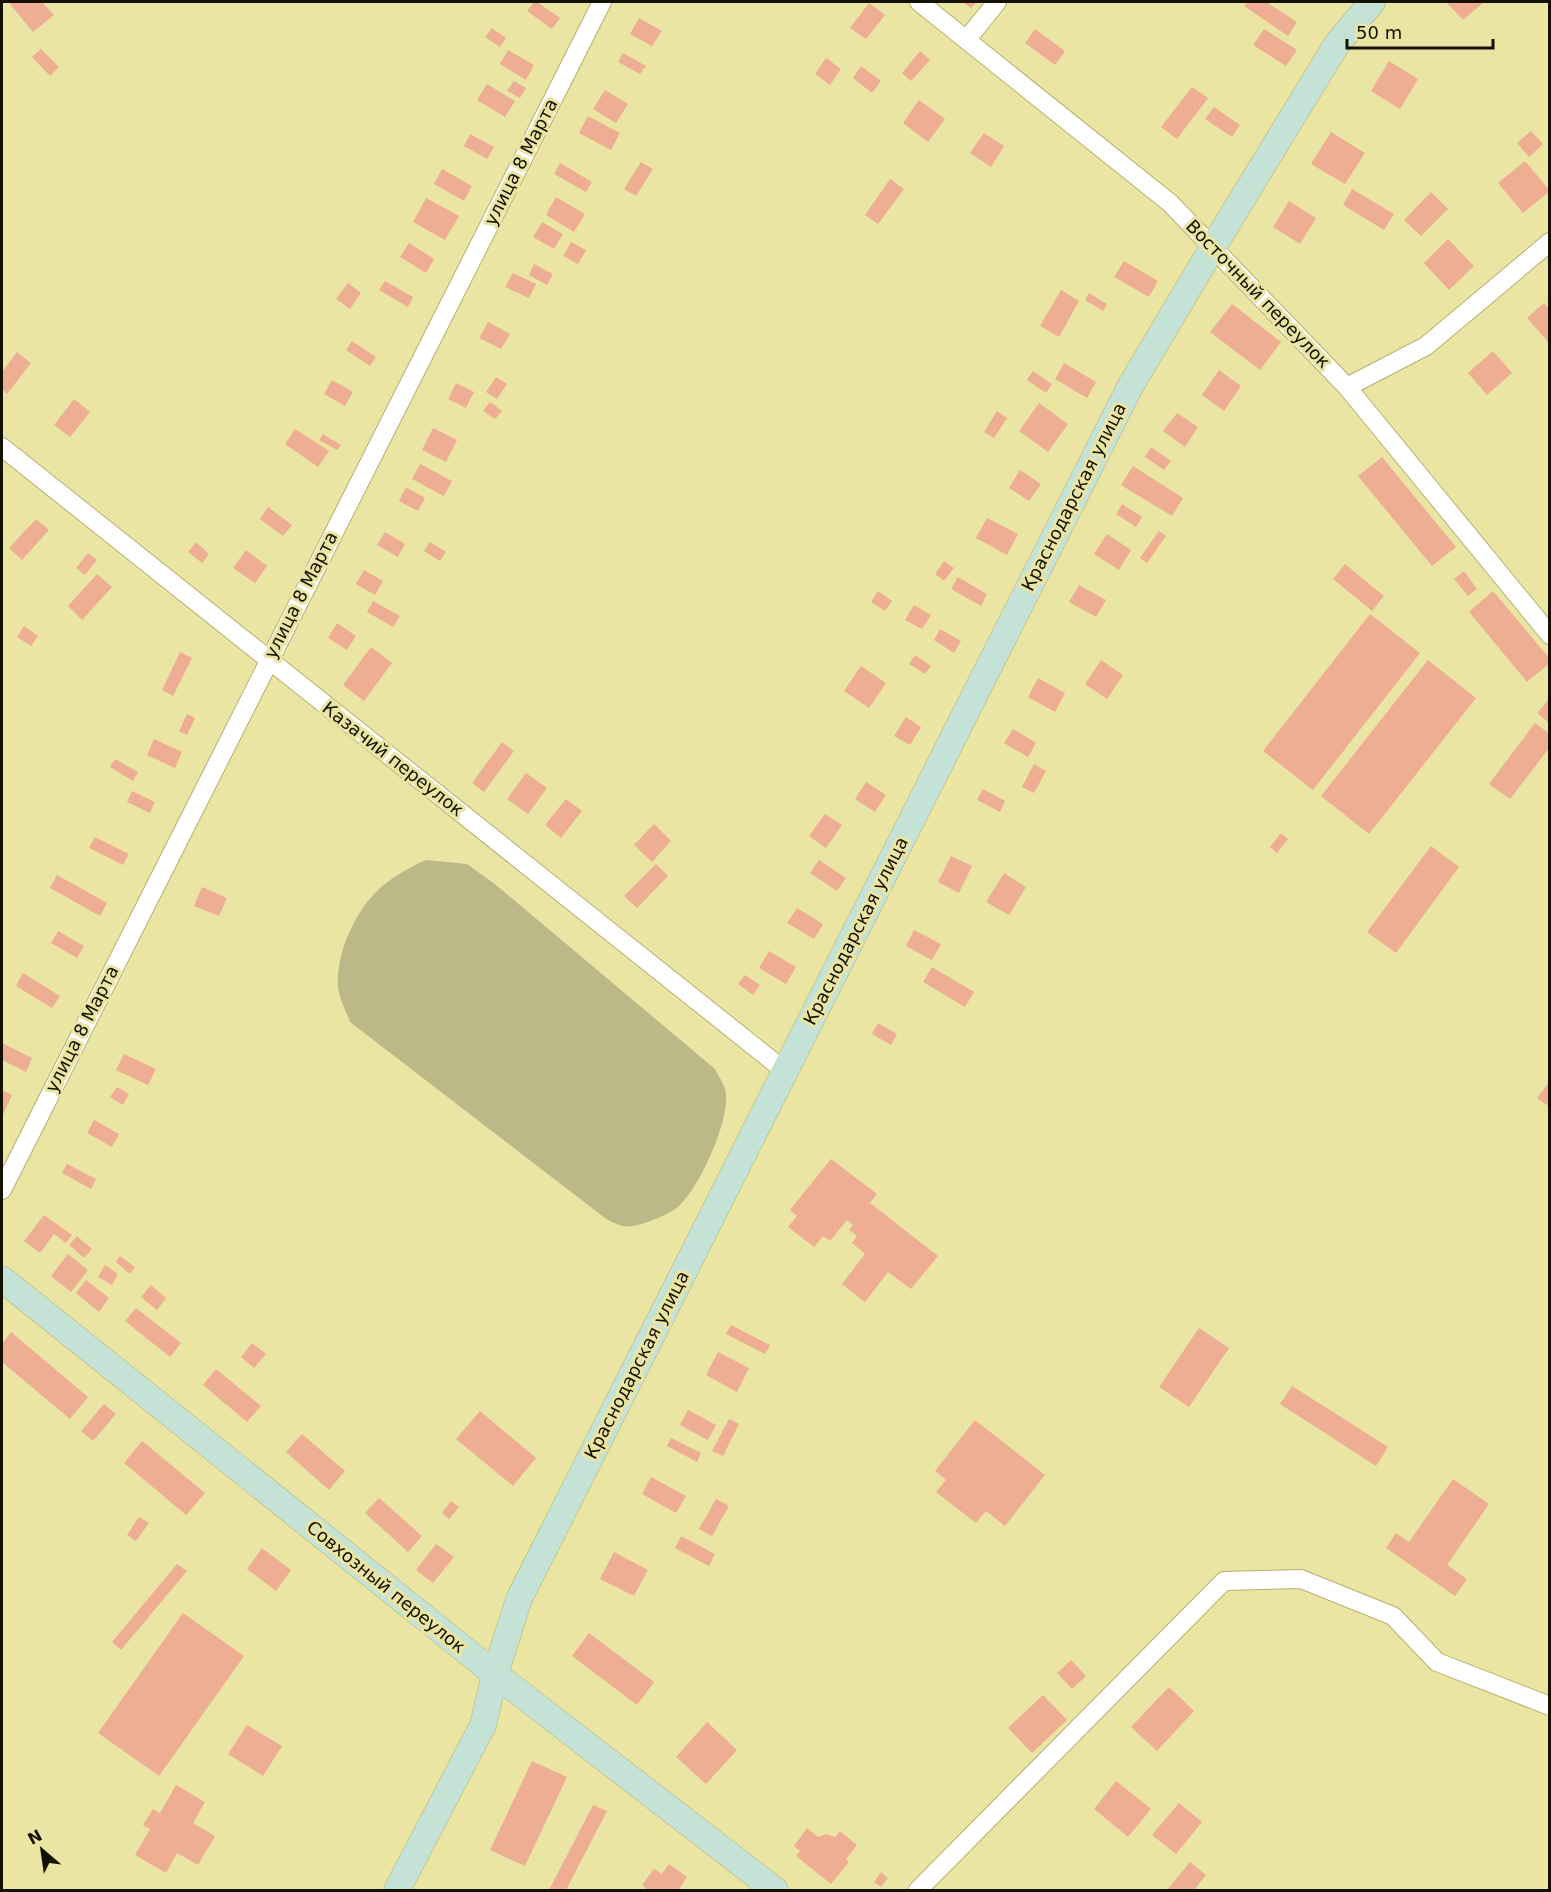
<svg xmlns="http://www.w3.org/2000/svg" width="1551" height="1892" font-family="'DejaVu Sans',sans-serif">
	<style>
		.green { fill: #bdb887 }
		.building { fill: #eeae93 }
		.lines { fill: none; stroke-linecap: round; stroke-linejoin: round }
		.street-casing { stroke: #b7b071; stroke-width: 20 }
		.secondary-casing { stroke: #b7b071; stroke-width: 27 }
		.street { stroke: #fff; stroke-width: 18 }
		.secondary { stroke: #c4e2d6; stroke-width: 26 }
		.labels { text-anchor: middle; stroke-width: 6; stroke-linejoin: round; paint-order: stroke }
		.street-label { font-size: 18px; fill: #141100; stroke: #ebe5a4 }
	</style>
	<rect width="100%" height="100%" fill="#ebe5a4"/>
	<path class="green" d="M426,860L467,864L496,885L715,1069C718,1075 723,1082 725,1089C733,1116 697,1195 674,1210C663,1217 634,1229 622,1226C616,1224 610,1221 605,1218L350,1022C346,1011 339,998 338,987C336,955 353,916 375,893C390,878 408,868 426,860Z"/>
	<g class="building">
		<path d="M13,2H42L54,15L33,32L10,4Z"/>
		<path d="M534,2H537L560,18L552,29L527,11Z"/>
		<path d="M962,2H977L971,8Z"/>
		<path d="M1247,2H1266L1297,22L1288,36L1244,6Z"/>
		<path d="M1446,2H1484L1463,20Z"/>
		<path d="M869,3L885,15L866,39L850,28Z"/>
		<path d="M639,18L662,31L652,46L630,34Z"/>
		<path d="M492,28L506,38L500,47L485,37Z"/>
		<path d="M1035,29L1065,51L1055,65L1025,43Z"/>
		<path d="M1264,29L1297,50L1286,66L1253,45Z"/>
		<path d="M41,49L59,67L50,76L32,57Z"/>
		<path d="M508,50L534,65L526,80L500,64Z"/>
		<path d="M920,51L930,60L911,81L902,73Z"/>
		<path d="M623,53L646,66L640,74L618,62Z"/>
		<path d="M826,58L841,69L830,85L815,74Z"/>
		<path d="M1389,61L1418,79L1400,109L1371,91Z"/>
		<path d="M861,66L881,81L872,93L853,78Z"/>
		<path d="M514,81L526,88L520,98L507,91Z"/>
		<path d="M487,84L515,101L505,117L477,100Z"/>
		<path d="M1192,87L1208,98L1177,139L1161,127Z"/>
		<path d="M605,90L628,104L616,123L593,109Z"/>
		<path d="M919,100L945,119L928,142L903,123Z"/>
		<path d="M1214,107L1240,125L1232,137L1205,119Z"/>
		<path d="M588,116L620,133L611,150L579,133Z"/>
		<path d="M1531,131L1543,144L1529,157L1517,143Z"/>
		<path d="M1331,132L1365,153L1345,184L1311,164Z"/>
		<path d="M984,133L1004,146L991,167L970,153Z"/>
		<path d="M470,134L494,147L487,159L464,146Z"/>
		<path d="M1525,161L1550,191L1523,213L1498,183Z"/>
		<path d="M641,162L653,169L636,196L624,189Z"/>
		<path d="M560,163L592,182L586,192L554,174Z"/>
		<path d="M442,169L472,186L464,201L434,184Z"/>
		<path d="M890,179L904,189L878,224L865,215Z"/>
		<path d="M1352,189L1394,214L1384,230L1343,205Z"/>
		<path d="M1431,192L1448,209L1421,236L1404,220Z"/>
		<path d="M556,197L585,214L574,232L546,215Z"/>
		<path d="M426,198L459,216L445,240L413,222Z"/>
		<path d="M1289,201L1316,218L1300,244L1273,227Z"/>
		<path d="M542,222L563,234L554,249L533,237Z"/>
		<path d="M1448,239L1474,266L1449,290L1424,263Z"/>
		<path d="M571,242L586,250L578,264L563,256Z"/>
		<path d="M409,243L434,259L426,273L400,257Z"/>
		<path d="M1124,261L1158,281L1149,297L1114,277Z"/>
		<path d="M534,264L553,274L547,285L529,275Z"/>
		<path d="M513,273L536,284L529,298L505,287Z"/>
		<path d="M385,281L413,297L408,307L379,290Z"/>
		<path d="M348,283L361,293L350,309L336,299Z"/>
		<path d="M1061,290L1079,301L1059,337L1040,326Z"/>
		<path d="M1089,293L1107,304L1103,311L1085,300Z"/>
		<path d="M1544,303L1550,309V344L1527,318Z"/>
		<path d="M1232,304L1281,342L1260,370L1210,332Z"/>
		<path d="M488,322L510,334L501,349L479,338Z"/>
		<path d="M352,341L376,357L370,366L346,350Z"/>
		<path d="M1493,351L1512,373L1487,395L1468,373Z"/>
		<path d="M17,352L31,363L7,394L2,389V372Z"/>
		<path d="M1064,363L1096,382L1087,398L1055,379Z"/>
		<path d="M1219,370L1241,386L1224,411L1202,395Z"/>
		<path d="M1033,371L1052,384L1046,393L1027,380Z"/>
		<path d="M496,377L507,384L497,399L486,392Z"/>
		<path d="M332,380L353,392L345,406L324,394Z"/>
		<path d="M456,383L474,392L466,408L448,399Z"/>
		<path d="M74,399L90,412L70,437L54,425Z"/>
		<path d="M490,402L502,411L495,419L483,411Z"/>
		<path d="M1039,403L1068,424L1048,452L1019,431Z"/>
		<path d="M997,411L1007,418L994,438L984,432Z"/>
		<path d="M1177,413L1198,427L1185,447L1163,431Z"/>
		<path d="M433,428L457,440L446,462L422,450Z"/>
		<path d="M295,429L329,451L318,467L285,444Z"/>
		<path d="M323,434L341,445L337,450L319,440Z"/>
		<path d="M1151,447L1171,461L1164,470L1145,457Z"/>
		<path d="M1382,457L1456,547L1432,566L1358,476Z"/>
		<path d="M420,464L452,481L444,496L412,479Z"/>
		<path d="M1133,466L1183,498L1172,516L1121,485Z"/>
		<path d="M1020,470L1041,484L1029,501L1009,488Z"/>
		<path d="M406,487L425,498L418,511L399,501Z"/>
		<path d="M1122,504L1142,517L1136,527L1116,514Z"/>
		<path d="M268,507L292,525L283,536L260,519Z"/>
		<path d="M987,518L1018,534L1007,555L976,538Z"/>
		<path d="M36,519L49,530L22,560L9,548Z"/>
		<path d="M1159,531L1166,536L1147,563L1140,558Z"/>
		<path d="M385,532L405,544L398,557L377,545Z"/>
		<path d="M1107,534L1131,550L1119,570L1094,554Z"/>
		<path d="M196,542L209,554L202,563L188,552Z"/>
		<path d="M430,542L446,552L440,561L424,551Z"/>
		<path d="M246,550L267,566L255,583L233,568Z"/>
		<path d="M88,553L97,560L85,575L76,568Z"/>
		<path d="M944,561L954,568L944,581L935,574Z"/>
		<path d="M1345,564L1384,596L1372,611L1333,579Z"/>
		<path d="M364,570L383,581L375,595L356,584Z"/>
		<path d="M1464,571L1477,589L1468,596L1454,579Z"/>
		<path d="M97,574L112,587L82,620L68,606Z"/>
		<path d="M958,577L987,594L981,606L951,589Z"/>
		<path d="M1079,585L1106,600L1096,617L1069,602Z"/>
		<path d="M878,591L892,601L885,611L871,602Z"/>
		<path d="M1493,591L1550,659V663L1527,682L1469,612Z"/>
		<path d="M373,601L400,616L393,627L367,612Z"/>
		<path d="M914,605L931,615L922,629L905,620Z"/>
		<path d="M1370,614L1420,653L1313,790L1263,751Z"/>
		<path d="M337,623L356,636L347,650L328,638Z"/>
		<path d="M24,626L38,636L31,646L17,637Z"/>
		<path d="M940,629L961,641L954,653L934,640Z"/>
		<path d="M371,647L392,663L364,701L343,685Z"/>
		<path d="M180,652L192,658L173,696L162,690Z"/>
		<path d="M915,655L931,666L925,674L909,664Z"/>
		<path d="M1101,660L1123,675L1107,699L1085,684Z"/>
		<path d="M1428,660L1476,698L1369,834L1321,796Z"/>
		<path d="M861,666L886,683L869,708L844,691Z"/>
		<path d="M1038,678L1065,693L1055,712L1028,697Z"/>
		<path d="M1550,698V720L1548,722L1537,713Z"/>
		<path d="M187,714L195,718L187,735L179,731Z"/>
		<path d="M906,717L921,727L910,745L894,736Z"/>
		<path d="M1535,723L1550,734V747L1510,799L1489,784Z"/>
		<path d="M1013,729L1036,743L1028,757L1004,743Z"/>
		<path d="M154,739L182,752L175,768L147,755Z"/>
		<path d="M502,742L514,751L484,792L472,783Z"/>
		<path d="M115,759L138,772L133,781L110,767Z"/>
		<path d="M1034,764L1046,771L1034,793L1022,787Z"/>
		<path d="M526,773L547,788L528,814L507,799Z"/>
		<path d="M866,782L886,795L875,812L855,799Z"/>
		<path d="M983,789L1005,801L1000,812L977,800Z"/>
		<path d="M132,791L155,802L150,813L127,802Z"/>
		<path d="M566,799L582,811L561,838L545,825Z"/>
		<path d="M825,814L842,825L826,848L809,836Z"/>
		<path d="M654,824L671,841L652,862L634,845Z"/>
		<path d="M1281,833L1288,839L1277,853L1270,847Z"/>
		<path d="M95,837L129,854L123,865L89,848Z"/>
		<path d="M1431,846L1459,867L1396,953L1367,932Z"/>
		<path d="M951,856L972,866L959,893L938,882Z"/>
		<path d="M819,860L846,878L837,891L810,873Z"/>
		<path d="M656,864L668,876L637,908L624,896Z"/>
		<path d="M1004,873L1026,887L1009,915L986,902Z"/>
		<path d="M57,875L107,903L100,916L50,888Z"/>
		<path d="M202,887L227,898L219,916L194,906Z"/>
		<path d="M797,908L823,924L814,939L787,923Z"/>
		<path d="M914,930L941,944L932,960L906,946Z"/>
		<path d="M58,931L84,946L77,958L51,943Z"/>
		<path d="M769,951L796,967L786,984L759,968Z"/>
		<path d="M932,967L974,992L965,1007L923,982Z"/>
		<path d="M23,973L60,996L52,1008L16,986Z"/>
		<path d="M745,975L760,985L753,995L738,984Z"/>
		<path d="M878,1023L897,1034L891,1045L872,1034Z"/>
		<path d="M2,1043L32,1058L26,1072L2,1060Z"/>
		<path d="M124,1054L156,1069L148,1085L116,1070Z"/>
		<path d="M1550,1081V1107L1537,1098Z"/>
		<path d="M117,1087L129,1094L123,1105L110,1097Z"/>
		<path d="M2,1090L12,1095L2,1117Z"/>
		<path d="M94,1120L119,1134L112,1147L87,1133Z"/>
		<path d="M831,1159L877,1194L870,1203L938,1256L911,1289L888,1272L865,1302L842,1284L865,1254L852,1243L857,1236L849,1230L853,1225L847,1220L830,1241L823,1236L814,1247L788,1227L797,1216L790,1210Z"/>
		<path d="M67,1164L96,1179L91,1189L62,1173Z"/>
		<path d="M44,1215L72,1235L66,1243L54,1234L40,1253L24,1241Z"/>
		<path d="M77,1236L92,1249L84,1258L69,1245Z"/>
		<path d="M68,1254L88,1270L71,1292L51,1276Z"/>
		<path d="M120,1256L135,1267L130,1274L116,1262Z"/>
		<path d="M105,1265L118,1274L112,1285L98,1277Z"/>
		<path d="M86,1280L109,1298L99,1312L76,1293Z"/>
		<path d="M151,1285L166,1298L157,1310L141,1297Z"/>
		<path d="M136,1308L181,1343L170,1357L125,1321Z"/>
		<path d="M731,1325L770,1345L765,1354L726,1334Z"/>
		<path d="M1199,1328L1229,1348L1189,1407L1159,1387Z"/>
		<path d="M11,1332L88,1397L70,1419L2,1362V1344Z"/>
		<path d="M252,1343L266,1354L254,1368L241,1357Z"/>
		<path d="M718,1352L749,1368L737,1392L706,1375Z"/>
		<path d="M216,1369L261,1406L247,1422L203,1385Z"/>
		<path d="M1292,1386L1388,1447L1376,1466L1280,1404Z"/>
		<path d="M104,1404L116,1414L93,1441L81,1431Z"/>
		<path d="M688,1410L716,1425L708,1440L680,1425Z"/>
		<path d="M480,1411L536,1458L513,1486L456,1439Z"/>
		<path d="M729,1419L739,1424L723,1456L712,1451Z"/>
		<path d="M975,1420L1045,1475L1005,1526L986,1511L976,1523L936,1492L946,1480L935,1471Z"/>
		<path d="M302,1434L345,1471L329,1490L286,1452Z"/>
		<path d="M671,1438L701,1453L697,1462L667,1446Z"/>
		<path d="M142,1441L205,1493L186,1515L124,1463Z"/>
		<path d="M651,1477L686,1496L676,1513L642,1494Z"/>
		<path d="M1453,1479L1489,1504L1447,1565L1467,1579L1455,1596L1386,1548L1396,1533L1409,1542Z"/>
		<path d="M379,1498L422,1536L408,1552L365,1513Z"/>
		<path d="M716,1499L729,1506L712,1536L699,1529Z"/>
		<path d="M451,1501L459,1507L449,1519L442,1513Z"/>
		<path d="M139,1517L149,1523L136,1541L127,1535Z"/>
		<path d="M681,1536L715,1554L709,1566L675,1548Z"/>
		<path d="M436,1544L454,1557L433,1583L416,1570Z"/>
		<path d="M262,1548L291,1570L276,1591L247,1569Z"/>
		<path d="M614,1552L648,1570L634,1596L600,1579Z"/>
		<path d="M177,1564L187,1571L121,1650L112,1642Z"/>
		<path d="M183,1613L244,1656L159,1776L98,1733Z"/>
		<path d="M589,1633L654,1682L637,1705L572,1656Z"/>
		<path d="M1071,1660L1086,1676L1072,1689L1057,1673Z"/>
		<path d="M1169,1687L1194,1711L1157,1751L1131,1727Z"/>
		<path d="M1043,1695L1067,1720L1032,1753L1008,1728Z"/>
		<path d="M707,1722L737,1750L706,1784L676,1757Z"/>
		<path d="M247,1725L282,1746L263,1776L228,1754Z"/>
		<path d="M532,1761L567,1777L525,1866L490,1850Z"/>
		<path d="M1116,1781L1151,1809L1128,1837L1094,1809Z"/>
		<path d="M176,1785L205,1802L193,1823L215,1836L198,1865L177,1853L166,1873L135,1855L150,1829L143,1825L153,1809L160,1813Z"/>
		<path d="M1179,1803L1202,1822L1176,1854L1152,1835Z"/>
		<path d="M593,1805L607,1811L566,1890H549Z"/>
		<path d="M807,1828L818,1837L826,1834L835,1837L840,1831L857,1845L846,1859L849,1862L831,1884L796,1856L800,1851L794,1846Z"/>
		<path d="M1190,1862L1206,1875L1194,1890H1167Z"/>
		<path d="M669,1864L687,1877L679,1889L681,1890H648L642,1885L654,1869L662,1874Z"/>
		<path d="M881,1872L888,1878L881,1887L874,1882Z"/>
	</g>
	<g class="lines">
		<defs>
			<g id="street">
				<path d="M919,2L1170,203L1347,387L1550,635"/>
				<path d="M967,39L997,2"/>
				<path d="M1347,387L1426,346L1550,242"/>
				<path d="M2,447L785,1071"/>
				<path d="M2,1190L602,2"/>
				<path d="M918,1890L1224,1581L1301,1579L1393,1616L1437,1662L1550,1706"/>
			</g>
			<g id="secondary">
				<path d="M2,1279L495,1674L775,1890"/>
				<path d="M397,1890L483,1725L495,1674L519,1599L1131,385L1213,247L1337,44L1372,2"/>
			</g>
		</defs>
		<use href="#street" class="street-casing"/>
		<use href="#secondary" class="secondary-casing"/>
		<use href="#street" class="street"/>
		<use href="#secondary" class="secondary"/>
	</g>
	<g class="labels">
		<g class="street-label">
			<text transform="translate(521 162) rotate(-63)" y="6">улица 8 Марта</text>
			<text transform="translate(1258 294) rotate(46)" y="6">Восточный переулок</text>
			<text transform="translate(1074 497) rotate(-63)" y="6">Краснодарская улица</text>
			<text transform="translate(301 595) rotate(-63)" y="6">улица 8 Марта</text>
			<text transform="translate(393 759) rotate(38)" y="6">Казачий переулок</text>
			<text transform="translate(856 931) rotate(-63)" y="6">Краснодарская улица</text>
			<text transform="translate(82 1029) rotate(-63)" y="6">улица 8 Марта</text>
			<text transform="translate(637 1365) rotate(-63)" y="6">Краснодарская улица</text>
			<text transform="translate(386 1587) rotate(39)" y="6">Совхозный переулок</text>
		</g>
	</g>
	<rect width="1551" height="1892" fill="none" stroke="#141100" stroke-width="6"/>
	<g transform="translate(42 1850) rotate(331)" stroke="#ebe5a4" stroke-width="4.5" paint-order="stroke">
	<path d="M0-4.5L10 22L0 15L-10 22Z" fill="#141100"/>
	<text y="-9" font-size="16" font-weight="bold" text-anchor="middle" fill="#141100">N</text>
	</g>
	<path d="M1347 39v9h146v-9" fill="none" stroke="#141100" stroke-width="3"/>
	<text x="1356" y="39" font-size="18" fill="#141100" stroke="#ebe5a4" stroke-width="4.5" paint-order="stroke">50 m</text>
</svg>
